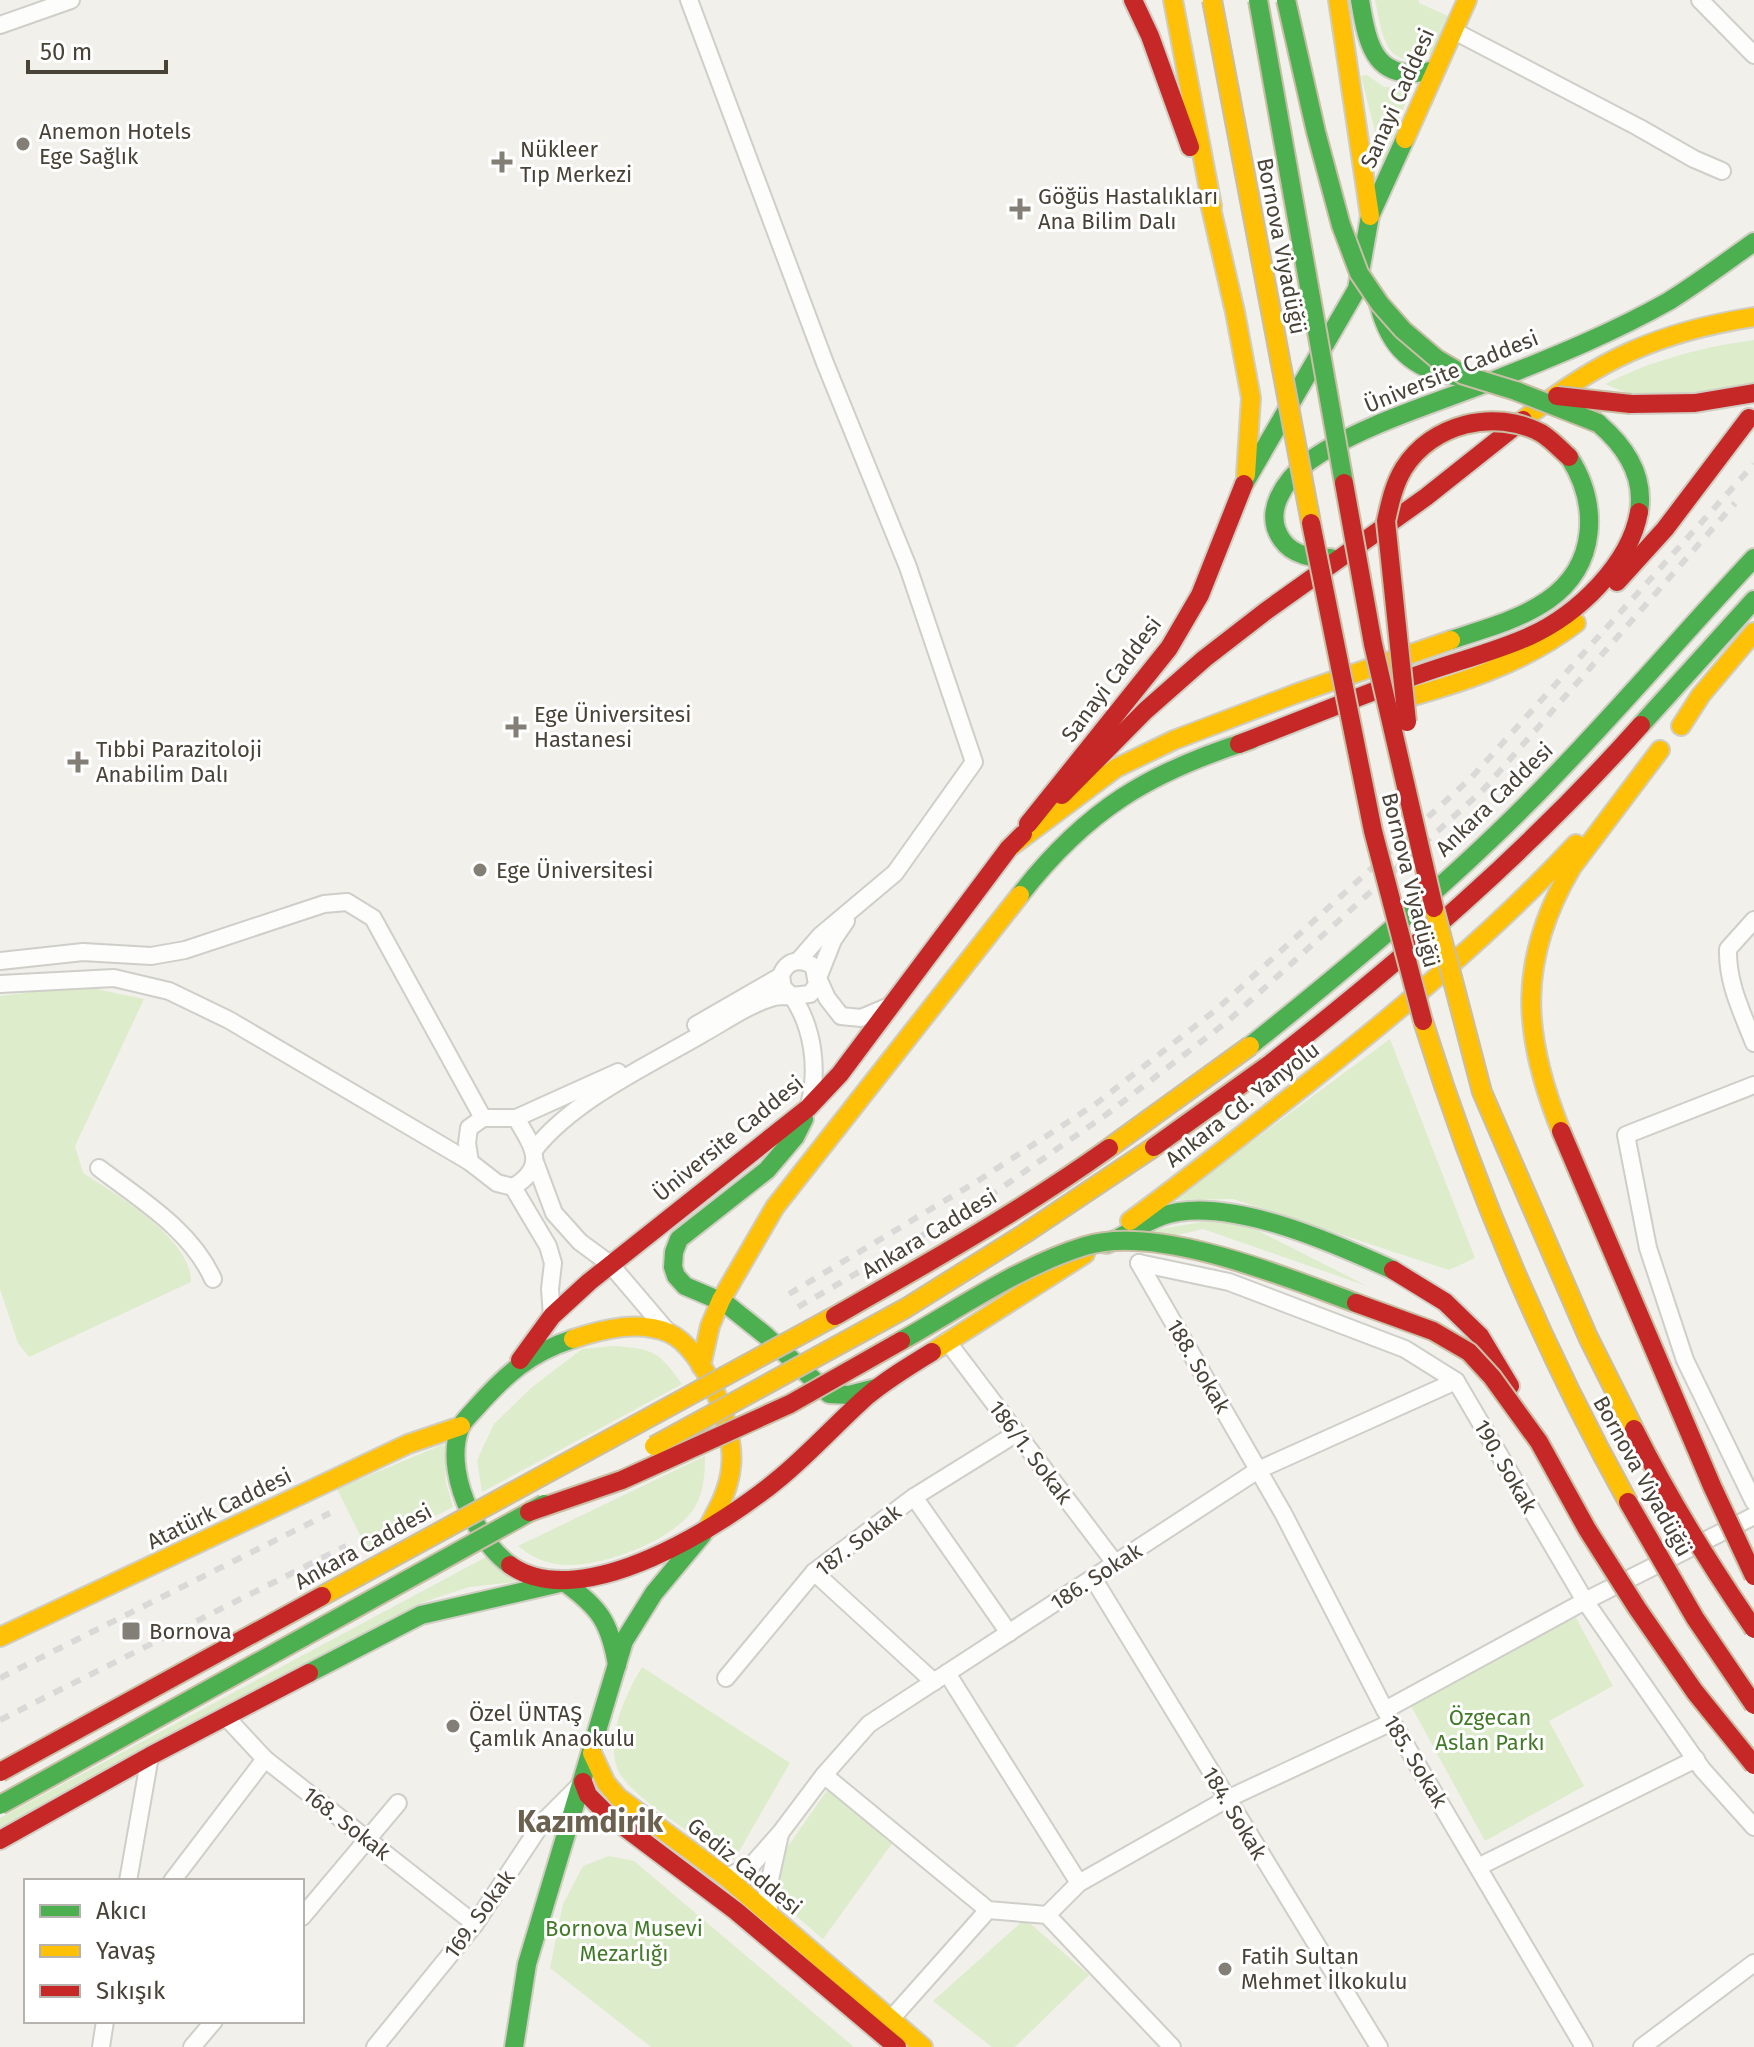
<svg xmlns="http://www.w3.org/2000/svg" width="1754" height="2047" font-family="'Fira Sans',sans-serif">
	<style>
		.green { fill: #ddeccb }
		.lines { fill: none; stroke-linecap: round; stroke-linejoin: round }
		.street-casing { stroke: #cfcec8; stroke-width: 20 }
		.fast-casing { stroke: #d0cdc2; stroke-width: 22 }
		.slow-casing { stroke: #d0cdc2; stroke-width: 22 }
		.jam-casing { stroke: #d0cdc2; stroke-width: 22 }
		.street { stroke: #fdfdfc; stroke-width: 16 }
		.fast { stroke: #4caf50; stroke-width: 18 }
		.slow { stroke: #ffc107; stroke-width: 18 }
		.jam { stroke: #c62828; stroke-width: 18 }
		.rail { stroke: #d9d9d8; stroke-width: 6; stroke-dasharray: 10 10; stroke-linecap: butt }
		.fast-bridge-casing { stroke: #c9bfa6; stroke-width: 22; stroke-linecap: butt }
		.slow-bridge-casing { stroke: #c9bfa6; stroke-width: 22; stroke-linecap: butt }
		.jam-bridge-casing { stroke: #c9bfa6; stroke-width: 22; stroke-linecap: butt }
		.fast-bridge { stroke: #4caf50; stroke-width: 18 }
		.slow-bridge { stroke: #ffc107; stroke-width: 18 }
		.jam-bridge { stroke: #c62828; stroke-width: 18 }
		.poi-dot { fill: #837f76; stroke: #fff; stroke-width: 3 }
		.labels { text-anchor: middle; stroke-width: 6; stroke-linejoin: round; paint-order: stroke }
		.street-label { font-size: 22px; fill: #484237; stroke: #fff }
		.poi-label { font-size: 22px; fill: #484237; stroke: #fff; text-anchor: start }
		.park-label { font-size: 22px; fill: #437a29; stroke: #fff }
		.district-label { font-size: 30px; font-weight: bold; fill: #6b614e; stroke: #fff }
	</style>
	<rect width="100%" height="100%" fill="#f1f0eb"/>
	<g class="green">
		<path d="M1375,0H1419V3L1448,16L1432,54C1384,74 1383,34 1375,0Z"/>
		<path d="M1367,75L1384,87L1411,88L1383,163L1361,76Z"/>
		<path d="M1754,340V387L1646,401L1605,384C1652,360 1702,347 1754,340Z"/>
		<path d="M82,986L144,999L75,1146L83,1173C116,1194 192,1239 191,1282L29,1357L18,1343L0,1289V996Z"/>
		<path d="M1390,1039L1475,1258L1449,1270L1233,1199L1173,1200Z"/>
		<path d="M1231,1217L1367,1286L1203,1229L1169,1237L1149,1231Z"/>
		<path d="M613,1346C654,1349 658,1351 682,1384L482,1492L477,1460L494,1424L531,1388L582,1349Z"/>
		<path d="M444,1444L446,1483L453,1507L368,1551L337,1489Z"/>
		<path d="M705,1456C705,1473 704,1490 696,1505C678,1540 595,1571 557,1564C542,1562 530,1556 518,1546Z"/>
		<path d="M486,1557L515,1582L469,1587L421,1603L0,1828V1818Z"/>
		<path d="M1575,1616L1613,1686L1549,1721L1584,1786L1485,1841L1411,1706Z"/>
		<path d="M642,1667L790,1763L734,1860C706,1842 628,1797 617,1768C606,1736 626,1694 642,1667Z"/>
		<path d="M828,1789L893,1842L823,1939L773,1896L784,1852Z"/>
		<path d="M609,1856L634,1861L854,2047H651L550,1968L563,1904L583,1866Z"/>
		<path d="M1025,1919L1089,1975L1015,2047H992L933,2001Z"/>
	</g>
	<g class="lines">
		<defs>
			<g id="street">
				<path d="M689,0L825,363L908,567L974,762L895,873L820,936L799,960"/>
				<path d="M1700,0L1754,55"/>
				<path d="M0,25L71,0"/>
				<path d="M1454,31L1638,127L1694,159L1722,171"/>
				<path d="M1754,920L1728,949C1727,983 1742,1012 1754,1043"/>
				<path d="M846,921L833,940L818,978L827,998L841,1016L861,1018L887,1007"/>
				<path d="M0,961L83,952L151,956L185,950L324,904L347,902L373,918L483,1118"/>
				<path d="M0,984L114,978L169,991L229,1020L470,1162"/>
				<path d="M696,1025L781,976C786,960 802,957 814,967L817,985L810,994L792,996L783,988L781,976"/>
				<path d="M1754,1085L1626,1135L1648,1248L1685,1360L1754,1502"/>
				<path d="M516,1118L618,1072"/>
				<path d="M534,1150C573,1100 647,1066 702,1034C724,1022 749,1004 774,997C780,996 786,996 792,996C813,1027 819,1069 809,1105"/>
				<path d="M535,1162L554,1213L580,1242L610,1264L667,1331"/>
				<path d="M99,1168C141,1200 191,1230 213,1279"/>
				<path d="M513,1187C548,1166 533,1147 516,1118H483L469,1128L467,1143L470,1162L497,1183L513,1187L548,1246L553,1263L550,1289L552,1316"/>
				<path d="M1139,1263L1283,1513L1385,1710L1584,2047"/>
				<path d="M1139,1263L1229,1282L1405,1349L1456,1381L1585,1601L1702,1769L1754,1827"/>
				<path d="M947,1341L1115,1563"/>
				<path d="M914,1497L1009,1633"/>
				<path d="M814,1572L934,1682"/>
				<path d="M1093,1578L1379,2047"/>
				<path d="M947,1673L1079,1883"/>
				<path d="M726,1678L814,1572L914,1497L1017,1433"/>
				<path d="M1385,1710L1585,1601L1754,1516"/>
				<path d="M225,1716L265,1759L475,1924"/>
				<path d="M824,1775L988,1910L1047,1915L1172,2047"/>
				<path d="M1478,1867L1696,1759"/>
				<path d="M726,1877L751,1866L781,1832L824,1775L869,1724L1258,1470L1456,1381"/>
				<path d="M128,1881L150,1756"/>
				<path d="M172,1881L265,1759"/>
				<path d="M1047,1915L1079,1883L1227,1799L1392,1722"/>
				<path d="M770,1916L767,1893L780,1834"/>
				<path d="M302,1917L398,1803"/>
				<path d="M891,2019L988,1910"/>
				<path d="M101,2047L105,2021"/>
				<path d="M192,2047L214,2021"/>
				<path d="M375,2047L475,1924L542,1823L579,1786"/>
				<path d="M1642,2047L1754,1963"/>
			</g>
			<g id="fast">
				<path d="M1360,0C1368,49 1376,84 1435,70"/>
				<path d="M1379,305C1389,346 1412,370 1455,376"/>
				<path d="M1598,423C1625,446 1645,475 1639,512"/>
				<path d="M1244,484L1357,289L1370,216L1405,139"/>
				<path d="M1331,558C1313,558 1293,556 1282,540C1262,512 1285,480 1308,462C1356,426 1440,402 1497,379C1556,356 1614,332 1669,301C1698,283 1726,262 1754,242"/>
				<path d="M1451,640C1484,629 1519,620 1548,600C1598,565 1599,504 1569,457"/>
				<path d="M1641,725L1754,600"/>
				<path d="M1020,895C1086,810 1149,772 1251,740"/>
				<path d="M1250,1046C1346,969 1441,890 1528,803C1607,724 1678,639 1754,558"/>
				<path d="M804,1119L795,1137L767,1170L679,1239L674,1252L673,1267L676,1276L685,1286L725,1303L765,1335L829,1394L849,1395L876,1388"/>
				<path d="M1107,1244C1125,1235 1143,1223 1162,1216C1225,1194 1334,1243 1393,1270"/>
				<path d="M510,1565C491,1551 479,1532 470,1512C458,1487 450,1454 460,1428C463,1421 470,1415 475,1409C505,1375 529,1353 573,1339"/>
				<path d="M309,1673L421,1615L564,1582C599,1607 610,1622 617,1665"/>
				<path d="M514,2047L527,1964L624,1641L654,1593L703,1534"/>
			</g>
			<g id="slow">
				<path d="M1173,0L1212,206"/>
				<path d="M1338,0L1370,216"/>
				<path d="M1405,139L1467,0"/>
				<path d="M1208,195L1235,312L1251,398L1246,475"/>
				<path d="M1523,420C1598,360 1658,332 1754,317"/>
				<path d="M1392,702C1458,684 1521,665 1576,623"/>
				<path d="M1681,726L1701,695L1754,632"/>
				<path d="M1009,848L1116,768L1174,740L1295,694L1451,640"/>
				<path d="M1561,1131C1522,1034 1517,960 1572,867L1660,750"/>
				<path d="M1130,1221C1189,1178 1246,1132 1303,1087C1399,1011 1493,933 1576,844"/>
				<path d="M573,1339C603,1329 639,1320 669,1333C705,1349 736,1430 731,1467C729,1490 718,1509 707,1529"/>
				<path d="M932,1352L1085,1254"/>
				<path d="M701,1366L710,1326L721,1300L775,1207L1020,895"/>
				<path d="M0,1637L408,1444L461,1426"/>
				<path d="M592,1753L606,1783L618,1797L726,1877L923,2047"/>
			</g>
			<g id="jam">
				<path d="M1133,0L1150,36L1190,147"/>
				<path d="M1631,404L1695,403L1754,393"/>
				<path d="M1617,582L1665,529L1749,418"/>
				<path d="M1239,744C1294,723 1349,700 1404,680C1445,664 1490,654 1530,636C1578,614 1630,564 1639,512"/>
				<path d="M1062,795L1145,711L1204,659L1266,611L1426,497L1523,420"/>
				<path d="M1028,824L1169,648L1200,595L1244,484"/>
				<path d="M1267,1066C1400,962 1529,851 1641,725"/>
				<path d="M1393,1270L1445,1302L1480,1336L1510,1386"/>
				<path d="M520,1360L552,1316L589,1282L808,1108L840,1074L1009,848L1023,834"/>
				<path d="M510,1565C582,1616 725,1524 781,1477C811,1452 837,1423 866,1397C886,1380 909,1366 932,1352"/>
				<path d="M583,1782L588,1795L607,1814L736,1911L897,2047"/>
				<path d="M0,1840L150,1756L309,1673"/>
			</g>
		</defs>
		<use href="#street" class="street-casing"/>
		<use href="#fast" class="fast-casing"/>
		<use href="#slow" class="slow-casing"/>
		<use href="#jam" class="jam-casing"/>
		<use href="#street" class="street"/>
		<use href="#fast" class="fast"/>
		<use href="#slow" class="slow"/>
		<use href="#jam" class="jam"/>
		<g class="rail">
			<path d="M789,1294L976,1182L1097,1103L1217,1009L1472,777L1754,464"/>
			<path d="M798,1307L984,1200L1107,1114L1228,1021L1483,790L1735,503"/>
			<path d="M0,1678L330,1513"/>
			<path d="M0,1720L346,1546"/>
		</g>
		<defs>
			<g id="fast-bridge">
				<path d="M1258,0L1344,483"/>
				<path d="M1286,0L1316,132L1341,225L1359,273L1380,304L1403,330L1437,359L1464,375L1516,391L1598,423"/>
				<path d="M901,1341C960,1308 1020,1266 1085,1246C1158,1224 1285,1277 1356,1303"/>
				<path d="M0,1805L544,1504"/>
			</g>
			<g id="slow-bridge">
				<path d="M1212,0L1311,523"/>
				<path d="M1434,908L1482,1092L1588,1337L1634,1429"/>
				<path d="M1423,1021C1475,1188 1543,1349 1628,1502"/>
				<path d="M1109,1148L1250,1046"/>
				<path d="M654,1446L906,1308L1024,1234L1154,1147"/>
				<path d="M322,1596L835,1316"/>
			</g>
			<g id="jam-bridge">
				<path d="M1557,396L1631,404"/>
				<path d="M1344,483L1373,644L1434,908"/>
				<path d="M1311,523L1373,831L1423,1021"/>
				<path d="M1407,722L1386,521C1390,503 1394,484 1404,468C1432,424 1494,408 1541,433C1551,439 1560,449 1569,457"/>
				<path d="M1561,1131L1712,1486L1754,1576"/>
				<path d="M1154,1147L1267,1066"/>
				<path d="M1356,1303L1433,1331L1469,1352L1492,1377L1539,1442L1587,1529L1637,1608L1695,1692L1754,1765"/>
				<path d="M835,1316C928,1263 1022,1210 1109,1148"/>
				<path d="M1634,1429C1669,1499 1710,1565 1754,1629"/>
				<path d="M1628,1502L1695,1618L1754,1705"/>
				<path d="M529,1512L622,1480L790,1404L901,1341"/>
				<path d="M0,1772L322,1596"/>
			</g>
		</defs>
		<use href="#fast-bridge" class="fast-bridge-casing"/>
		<use href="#slow-bridge" class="slow-bridge-casing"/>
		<use href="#jam-bridge" class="jam-bridge-casing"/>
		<use href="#fast-bridge" class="fast-bridge"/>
		<use href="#slow-bridge" class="slow-bridge"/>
		<use href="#jam-bridge" class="jam-bridge"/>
	</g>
	<g class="poi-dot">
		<circle cx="23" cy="144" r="8"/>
		<path d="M498 150h8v8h8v8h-8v8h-8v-8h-8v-8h8z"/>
		<path d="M1016 197h8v8h8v8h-8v8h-8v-8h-8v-8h8z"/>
		<path d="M512 715h8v8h8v8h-8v8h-8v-8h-8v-8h8z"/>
		<path d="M74 750h8v8h8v8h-8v8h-8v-8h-8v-8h8z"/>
		<circle cx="480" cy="870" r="8"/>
		<rect x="121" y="1621" width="20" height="20" rx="4"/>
		<circle cx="453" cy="1726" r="8"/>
		<circle cx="1225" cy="1969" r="8"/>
	</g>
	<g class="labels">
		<g class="street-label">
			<text transform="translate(1397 98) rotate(-66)" y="8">Sanayi Caddesi</text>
			<text transform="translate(1282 246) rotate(79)" y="8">Bornova Viyadüğü</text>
			<text transform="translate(1451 371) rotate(-22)" y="8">Üniversite Caddesi</text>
			<text transform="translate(1111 679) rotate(-53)" y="8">Sanayi Caddesi</text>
			<text transform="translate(1494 799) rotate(-44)" y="8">Ankara Caddesi</text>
			<text transform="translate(1411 880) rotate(76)" y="8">Bornova Viyadüğü</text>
			<text transform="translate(1242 1104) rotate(-38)" y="8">Ankara Cd. Yanyolu</text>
			<text transform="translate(728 1138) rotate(-39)" y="8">Üniversite Caddesi</text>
			<text transform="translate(929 1233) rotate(-31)" y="8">Ankara Caddesi</text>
			<text transform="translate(1199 1366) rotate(60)" y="8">188. Sokak</text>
			<text transform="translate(1031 1452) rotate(53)" y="8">186/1. Sokak</text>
			<text transform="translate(1506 1466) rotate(60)" y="8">190. Sokak</text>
			<text transform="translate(1643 1476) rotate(61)" y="8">Bornova Viyadüğü</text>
			<text transform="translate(219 1508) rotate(-26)" y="8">Atatürk Caddesi</text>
			<text transform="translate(858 1540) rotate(-38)" y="8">187. Sokak</text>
			<text transform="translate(363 1546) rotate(-29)" y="8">Ankara Caddesi</text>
			<text transform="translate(1096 1576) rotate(-33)" y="8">186. Sokak</text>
			<text transform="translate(1416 1761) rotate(59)" y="8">185. Sokak</text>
			<text transform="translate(1235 1813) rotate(59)" y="8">184. Sokak</text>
			<text transform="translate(347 1823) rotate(38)" y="8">168. Sokak</text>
			<text transform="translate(745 1866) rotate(39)" y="8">Gediz Caddesi</text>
			<text transform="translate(479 1914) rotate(-54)" y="8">169. Sokak</text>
		</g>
		<g class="poi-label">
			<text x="39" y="139">Anemon Hotels<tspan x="39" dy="25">Ege Sağlık</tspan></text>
			<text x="520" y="157">Nükleer<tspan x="520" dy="25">Tıp Merkezi</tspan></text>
			<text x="1038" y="204">Göğüs Hastalıkları<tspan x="1038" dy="25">Ana Bilim Dalı</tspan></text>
			<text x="534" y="722">Ege Üniversitesi<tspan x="534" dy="25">Hastanesi</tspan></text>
			<text x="96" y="757">Tıbbi Parazitoloji<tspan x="96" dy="25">Anabilim Dalı</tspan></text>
			<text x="496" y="878">Ege Üniversitesi</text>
			<text x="149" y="1639">Bornova</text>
			<text x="469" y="1721">Özel ÜNTAŞ<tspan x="469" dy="25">Çamlık Anaokulu</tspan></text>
			<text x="1241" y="1964">Fatih Sultan<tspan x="1241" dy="25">Mehmet İlkokulu</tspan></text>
		</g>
		<g class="park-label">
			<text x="1490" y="1725">Özgecan<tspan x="1490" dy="25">Aslan Parkı</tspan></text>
			<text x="624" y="1936">Bornova Musevi<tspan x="624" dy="25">Mezarlığı</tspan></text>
		</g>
		<g class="district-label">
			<text x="590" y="1832">Kazımdirik</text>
		</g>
	</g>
	<rect x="24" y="1879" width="280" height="144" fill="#ffffff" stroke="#b6b3af" stroke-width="2"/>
	<rect x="40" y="1905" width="40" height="12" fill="#4caf50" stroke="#b6b3af" stroke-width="2"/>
	<text x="96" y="1919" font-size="24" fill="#484237">Akıcı</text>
	<rect x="40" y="1945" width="40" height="12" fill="#ffc107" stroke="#b6b3af" stroke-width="2"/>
	<text x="96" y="1959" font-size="24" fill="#484237">Yavaş</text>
	<rect x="40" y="1985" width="40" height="12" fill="#c62828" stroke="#b6b3af" stroke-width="2"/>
	<text x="96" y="1999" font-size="24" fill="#484237">Sıkışık</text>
	<path d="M28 60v12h138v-12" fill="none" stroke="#484237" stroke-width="4"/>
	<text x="40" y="60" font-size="24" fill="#484237" stroke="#ffffff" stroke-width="6" paint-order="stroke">50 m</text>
</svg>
